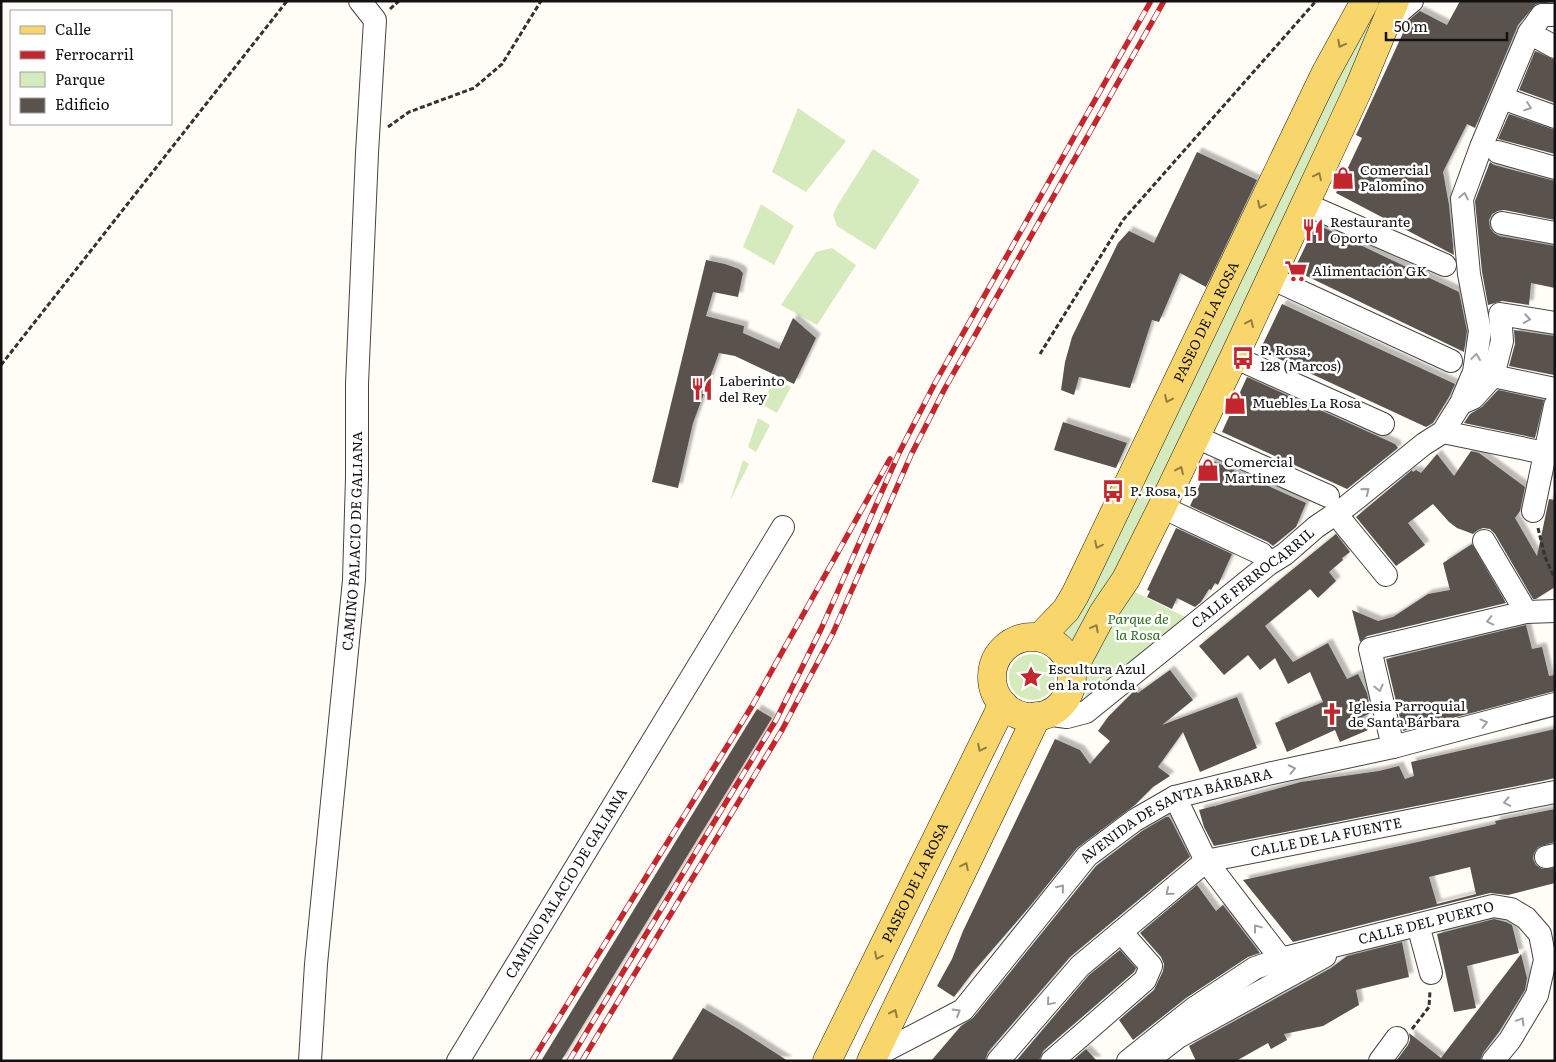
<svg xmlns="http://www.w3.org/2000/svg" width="1556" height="1062" font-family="Literata,serif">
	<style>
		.green { fill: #d5ebbd }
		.building { fill: #5a524d; fill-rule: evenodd; filter: url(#shadow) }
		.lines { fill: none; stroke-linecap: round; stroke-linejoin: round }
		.minor-casing { stroke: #444; stroke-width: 24 }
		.major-casing { stroke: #222; stroke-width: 29 }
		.path { stroke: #333; stroke-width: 3; stroke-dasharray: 5 2.5; stroke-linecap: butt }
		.minor { stroke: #fff; stroke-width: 22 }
		.major { stroke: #f9d66b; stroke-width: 28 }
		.rail-casing { stroke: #c4262e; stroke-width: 5.5 }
		.rail { stroke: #fff; stroke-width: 4; stroke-dasharray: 11; stroke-linecap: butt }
		.oneway { stroke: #917d42 }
		.oneway2 { stroke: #a0a0a0 }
		.labels { text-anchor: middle; stroke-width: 5; stroke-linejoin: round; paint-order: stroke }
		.poi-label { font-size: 14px; fill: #111; stroke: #fff; text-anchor: start }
		.street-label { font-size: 14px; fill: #111; stroke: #fff }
		.park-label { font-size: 14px; font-style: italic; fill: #2f6b1f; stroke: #fff }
	</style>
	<defs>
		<filter id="shadow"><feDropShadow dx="4.5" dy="-4.5" stdDeviation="1" flood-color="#0004"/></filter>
	</defs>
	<rect width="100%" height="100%" fill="#fffdf5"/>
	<g class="green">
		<path d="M1367,10L1384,12L1259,289L1076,649L1055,630Z"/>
		<path d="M798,108L846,141L806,192L772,172Z"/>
		<path d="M873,149L920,180L875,250L837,226L833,215L837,206Z"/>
		<path d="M761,204L794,226L774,265L743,247Z"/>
		<path d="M832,248L856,265L817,325L781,305L816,252Z"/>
		<path d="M773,379L791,387L777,413L763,405Z"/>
		<path d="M758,418L770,425L756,452L748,447Z"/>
		<path d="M743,460L749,464L730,501Z"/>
		<path d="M1125,587L1189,619L1086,712L1085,672Z"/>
		<circle cx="1032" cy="677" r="23"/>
	</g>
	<g class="building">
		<path d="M1460,1L1555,2L1536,4L1518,25L1475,128L1467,124L1443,172L1449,205L1454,255L1336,193L1362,138L1356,135L1409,20L1420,11L1447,25Z"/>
		<path d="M1535,51L1555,60V103L1519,90Z"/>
		<path d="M1509,114L1555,130V154L1498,139Z"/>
		<path d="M1197,152L1257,180L1206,287L1180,273L1159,322L1152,320L1130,388L1079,377L1074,395L1061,390L1065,362L1072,337L1118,243L1129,231L1154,243Z"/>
		<path d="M1490,162L1494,165L1555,181V220L1504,210L1498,211L1492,214L1489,220L1490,228L1494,233L1499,236L1555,246V288L1531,283L1529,305L1502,301L1488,305L1482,272L1475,201Z"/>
		<path d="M1316,224L1459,292L1467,331L1464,352L1294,270Z"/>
		<path d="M706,260L725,264L739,269L743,273L738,297L713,292L706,316L744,326L743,333L779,349L793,318L816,338L794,384L735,356L719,353L693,423L678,488L652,482Z"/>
		<path d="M1282,304L1455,384L1449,397L1433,423L1426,427L1260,350Z"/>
		<path d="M1514,330L1555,336L1554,375L1509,366L1515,344Z"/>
		<path d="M1247,377L1395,444L1398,448L1347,489L1222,432Z"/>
		<path d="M1498,390L1544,400L1535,438L1464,423L1470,414L1482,407Z"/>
		<path d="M1063,422L1127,443L1116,468L1054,450Z"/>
		<path d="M1471,451L1479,453L1525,487L1520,511L1515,518L1537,556L1549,499L1555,500V587L1536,599H1533L1495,534L1490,529L1483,528L1478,530L1473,534L1457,528L1449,522L1433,504L1408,523L1425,545L1396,566L1356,517L1412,470L1413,472L1416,470L1421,473L1437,454L1454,476Z"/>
		<path d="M1211,460L1306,503L1296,527L1273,546L1268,542L1190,506Z"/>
		<path d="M1176,528L1232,554L1218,585L1215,583L1211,590L1209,589L1201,602L1195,607L1177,598L1172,609L1147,597L1150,591L1147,590Z"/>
		<path d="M1336,534L1350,552L1342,558L1343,560L1329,572L1336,581L1318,598L1310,589L1265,626L1293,662L1328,643L1347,679L1358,674L1367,693L1371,713L1362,717L1368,730L1340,742L1335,730L1287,752L1275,723L1323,702L1310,672L1288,684L1275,658L1260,670L1248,655L1224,675L1199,646Z"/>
		<path d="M1472,544L1506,603L1367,636L1360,642L1352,610L1378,621L1393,617L1428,594L1450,590L1443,563Z"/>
		<path d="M1526,625L1532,649L1542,647L1549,676L1555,675V691L1403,731L1386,659Z"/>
		<path d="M1170,670L1193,700L1162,725L1237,697L1257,748L1200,772L1183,732L1158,767L1170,776L1153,787L1135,805L1077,848L1030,906L973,972L954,997L937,986L952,959L963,931L1055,739L1080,750L1090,764L1110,741L1098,731L1108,717L1134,691L1138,693Z"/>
		<path d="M757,709L772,718L561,1061H541Z"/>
		<path d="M1555,729V778L1542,781L1214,846L1204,827L1199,810L1214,806L1216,807L1215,806L1301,782L1379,771L1399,766L1405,779L1414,776L1411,762Z"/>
		<path d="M1555,809V842L1538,847L1534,853L1533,859L1536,865L1542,869L1555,868V883L1508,895L1490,893L1293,942L1243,880L1418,842L1496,824L1495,821ZM1470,867L1476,894L1437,904L1429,877Z"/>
		<path d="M1166,817H1169L1171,820L1190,857L1070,957L988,1052L985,1061H931L961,1026L973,1018L1096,866L1142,831Z"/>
		<path d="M1197,885L1216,911L1223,905L1260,953L1248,957L1186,998L1133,1040L1119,1020L1154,990L1163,971L1164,964L1161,957L1140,933Z"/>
		<path d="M1494,919L1506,922L1512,925L1519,953L1467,966L1476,1008L1454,1012L1437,934Z"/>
		<path d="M1402,942L1409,977L1356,990L1359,1005L1323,1026L1284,1034L1287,1040L1271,1049L1268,1043L1236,1061H1196L1189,1046L1331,968L1347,956Z"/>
		<path d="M1120,950L1136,968L1134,972L1043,1051L1039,1061H1016L1089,975Z"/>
		<path d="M1521,954L1527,978L1525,990L1499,1032L1483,1053L1480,1061H1396L1408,1045L1410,1040L1409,1033L1441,1058Z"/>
		<path d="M703,1008L735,1027L788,1061H671Z"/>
		<path d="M1086,1049L1097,1061H1072Z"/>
	</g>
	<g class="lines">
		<defs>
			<g id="minor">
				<path d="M1385,24L1412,1"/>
				<path d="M1529,33L1555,47"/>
				<path d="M1502,98L1555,117"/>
				<path d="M1498,152L1555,168"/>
				<path d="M1305,204L1445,265"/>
				<path d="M1502,223L1555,233"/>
				<path d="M1271,278L1451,361"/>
				<path d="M1234,357L1383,424"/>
				<path d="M1493,376L1555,389"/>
				<path d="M1464,402L1473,398L1493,376L1502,341L1500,314L1555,323"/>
				<path d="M1443,432L1545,453"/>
				<path d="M1196,437L1328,496"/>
				<path d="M1162,507L1262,554"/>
				<path d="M1533,511L1555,406"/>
				<path d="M1336,514L1386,575"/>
				<path d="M1484,541L1526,612"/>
				<path id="s1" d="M1045,714L1067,717L1086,712L1269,564L1285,554L1316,527L1347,506L1424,444L1443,432L1461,403L1474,372L1480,331L1469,274L1462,199L1481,147L1529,33L1542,15H1555"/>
				<path d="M1393,747L1370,649L1526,612L1555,611"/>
				<path id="s2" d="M1175,797L1206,861L1281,959L1493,906L1511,909L1526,918L1540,934L1545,960L1537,995L1510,1040L1493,1061"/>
				<path d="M1546,857L1555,855"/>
				<path d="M1418,925L1431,973"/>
				<path id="s3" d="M873,1057L963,1010L1087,856L1135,820L1175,797L1272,773L1393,747L1555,704"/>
				<path id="s4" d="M310,1061L316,964L354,580L357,477V384L367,153L375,20L360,1"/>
				<path id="s5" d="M458,1061L783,527"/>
				<path id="s6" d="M998,1061L1080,966L1206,861L1555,792"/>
				<path d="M1052,1061L1145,980L1151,966L1121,932"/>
				<path d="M1128,1061L1193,1009L1255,968L1281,959"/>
				<path d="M1147,1061L1178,1037L1325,956"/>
				<path d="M1380,1061L1397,1038"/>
			</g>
			<g id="major">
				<path id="s7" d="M1040,637L1066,610L1075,595L1325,74L1365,1"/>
				<circle cx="1032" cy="677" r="40"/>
				<path d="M1072,671L1103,613L1126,579L1162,507L1234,357L1358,90L1395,1"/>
				<path id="s8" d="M827,1061L1003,704"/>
				<path d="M871,1061L1037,716"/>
			</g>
		</defs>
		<use href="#minor" class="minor-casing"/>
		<use href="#major" class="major-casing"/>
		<g class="path">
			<path d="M390,9L399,1"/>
			<path d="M388,127L409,112L474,88L502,64L541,1"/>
			<path d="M1040,354L1123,220L1316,1"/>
			<path d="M1,365L287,1"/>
			<path d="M1538,528L1545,557L1555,579"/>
			<path d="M1412,1029L1429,1007L1430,991"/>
		</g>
		<use href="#minor" class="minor"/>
		<use href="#major" class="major"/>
		<defs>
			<g id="rail">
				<path d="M532,1061L752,706L890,459"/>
				<path d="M569,1061L776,720L822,627L899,453L935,383L1151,1"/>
				<path d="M582,1061L782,730L833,633L911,455L944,390L1164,1"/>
			</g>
		</defs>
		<use href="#rail" class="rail-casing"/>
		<use href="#rail" class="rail"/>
	</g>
	<defs><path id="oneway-chevron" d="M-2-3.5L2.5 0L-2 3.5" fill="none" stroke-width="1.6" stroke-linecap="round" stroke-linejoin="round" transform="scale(1.25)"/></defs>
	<g class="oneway">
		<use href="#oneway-chevron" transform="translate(1341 44) rotate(118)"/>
		<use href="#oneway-chevron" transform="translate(1318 176) rotate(-65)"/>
		<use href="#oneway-chevron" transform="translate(1261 205) rotate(116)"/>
		<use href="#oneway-chevron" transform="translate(1250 323) rotate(-65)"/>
		<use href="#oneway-chevron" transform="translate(1168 399) rotate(115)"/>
		<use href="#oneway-chevron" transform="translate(1180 470) rotate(-65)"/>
		<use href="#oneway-chevron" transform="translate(1098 545) rotate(116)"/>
		<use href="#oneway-chevron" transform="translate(1095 628) rotate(-62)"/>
		<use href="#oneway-chevron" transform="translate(981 748) rotate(116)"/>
		<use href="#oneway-chevron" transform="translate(965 866) rotate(-64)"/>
		<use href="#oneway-chevron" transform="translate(878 956) rotate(116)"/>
		<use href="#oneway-chevron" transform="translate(894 1013) rotate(-65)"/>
	</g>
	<g class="oneway2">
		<use href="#oneway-chevron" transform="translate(1528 107) rotate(19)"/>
		<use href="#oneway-chevron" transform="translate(1464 196) rotate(-78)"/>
		<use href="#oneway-chevron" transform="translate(1527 319) rotate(9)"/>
		<use href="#oneway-chevron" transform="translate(1476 357) rotate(-82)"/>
		<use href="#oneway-chevron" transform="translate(1366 491) rotate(-39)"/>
		<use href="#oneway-chevron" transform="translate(1490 621) rotate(167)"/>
		<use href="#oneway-chevron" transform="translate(1379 688) rotate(77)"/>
		<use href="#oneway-chevron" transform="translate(1484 723) rotate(-15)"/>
		<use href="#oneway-chevron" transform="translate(1292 769) rotate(-12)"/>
		<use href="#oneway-chevron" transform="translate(1507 802) rotate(169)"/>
		<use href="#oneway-chevron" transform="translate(1061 888) rotate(-51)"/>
		<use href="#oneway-chevron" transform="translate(1169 892) rotate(140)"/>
		<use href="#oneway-chevron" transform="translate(1257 928) rotate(-127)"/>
		<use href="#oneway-chevron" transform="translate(1050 1002) rotate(130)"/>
		<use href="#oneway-chevron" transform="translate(957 1012) rotate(-31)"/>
		<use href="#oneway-chevron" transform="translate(1521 1021) rotate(-59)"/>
	</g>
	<defs>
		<symbol id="shop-bare" viewBox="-9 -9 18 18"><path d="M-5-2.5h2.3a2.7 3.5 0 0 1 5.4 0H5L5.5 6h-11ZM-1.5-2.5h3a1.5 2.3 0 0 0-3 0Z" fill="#c4262e" stroke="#fff" stroke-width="2.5" paint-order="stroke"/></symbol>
		<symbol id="restaurant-bare" viewBox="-9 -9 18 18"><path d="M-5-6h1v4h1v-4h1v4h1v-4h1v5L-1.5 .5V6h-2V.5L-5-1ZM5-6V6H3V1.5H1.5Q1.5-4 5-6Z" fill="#c4262e" stroke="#fff" stroke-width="2.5" paint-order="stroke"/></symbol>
		<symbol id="supermarket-bare" viewBox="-9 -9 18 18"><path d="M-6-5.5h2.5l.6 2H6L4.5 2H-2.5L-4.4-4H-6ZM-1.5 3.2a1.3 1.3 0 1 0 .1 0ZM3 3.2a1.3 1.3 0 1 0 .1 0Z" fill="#c4262e" stroke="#fff" stroke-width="2.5" paint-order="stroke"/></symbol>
		<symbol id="bus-bare" viewBox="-9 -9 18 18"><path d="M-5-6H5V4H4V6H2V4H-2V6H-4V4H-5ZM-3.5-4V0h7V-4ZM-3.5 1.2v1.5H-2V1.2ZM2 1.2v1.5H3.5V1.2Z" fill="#c4262e" stroke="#fff" stroke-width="2.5" paint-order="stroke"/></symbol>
		<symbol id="sight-bare" viewBox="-9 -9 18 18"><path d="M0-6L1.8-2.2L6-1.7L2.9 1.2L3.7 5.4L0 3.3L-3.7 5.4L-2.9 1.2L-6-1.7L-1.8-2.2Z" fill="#c4262e" stroke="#fff" stroke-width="2.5" paint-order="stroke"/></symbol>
		<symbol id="church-bare" viewBox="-9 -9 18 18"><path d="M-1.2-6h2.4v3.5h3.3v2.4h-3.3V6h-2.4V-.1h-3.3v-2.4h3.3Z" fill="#c4262e" stroke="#fff" stroke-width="2.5" paint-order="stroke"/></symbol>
	</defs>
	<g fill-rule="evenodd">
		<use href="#shop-bare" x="1327" y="162" width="32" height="32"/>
		<use href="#restaurant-bare" x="1297" y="214" width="32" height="32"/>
		<use href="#supermarket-bare" x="1280" y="255" width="32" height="32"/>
		<use href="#bus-bare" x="1227" y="342" width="32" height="32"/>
		<use href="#restaurant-bare" x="686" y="373" width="32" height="32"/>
		<use href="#shop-bare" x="1219" y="387" width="32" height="32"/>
		<use href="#shop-bare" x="1192" y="454" width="32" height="32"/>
		<use href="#bus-bare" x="1097" y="475" width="32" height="32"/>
		<use href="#sight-bare" x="1015" y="661" width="32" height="32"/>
		<use href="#church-bare" x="1316" y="698" width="32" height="32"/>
	</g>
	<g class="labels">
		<g class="poi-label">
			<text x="1360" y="175">Comercial<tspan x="1360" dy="16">Palomino</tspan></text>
			<text x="1330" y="227">Restaurante<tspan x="1330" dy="16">Oporto</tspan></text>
			<text x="1312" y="276">Alimentación GK</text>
			<text x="1260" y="355">P. Rosa,<tspan x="1260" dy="16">128 (Marcos)</tspan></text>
			<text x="719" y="386">Laberinto<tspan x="719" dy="16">del Rey</tspan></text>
			<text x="1252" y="408">Muebles La Rosa</text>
			<text x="1224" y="467">Comercial<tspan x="1224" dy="16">Martinez</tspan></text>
			<text x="1130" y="496">P. Rosa, 15</text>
			<text x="1048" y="674">Escultura Azul<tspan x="1048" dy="16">en la rotonda</tspan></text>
			<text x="1348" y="711">Iglesia Parroquial<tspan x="1348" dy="16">de Santa Bárbara</tspan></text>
		</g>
		<g class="street-label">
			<text dy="5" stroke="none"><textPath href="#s7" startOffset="358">PASEO DE LA ROSA</textPath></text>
			<text dy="5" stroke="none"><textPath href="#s4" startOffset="522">CAMINO PALACIO DE GALIANA</textPath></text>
			<text dy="5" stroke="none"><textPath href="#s1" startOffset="256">CALLE FERROCARRIL</textPath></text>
			<text dy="5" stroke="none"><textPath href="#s3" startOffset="399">AVENIDA DE SANTA BÁRBARA</textPath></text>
			<text dy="5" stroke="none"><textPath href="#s6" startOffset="412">CALLE DE LA FUENTE</textPath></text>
			<text dy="5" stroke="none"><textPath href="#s8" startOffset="199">PASEO DE LA ROSA</textPath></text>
			<text dy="5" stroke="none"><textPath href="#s5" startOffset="208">CAMINO PALACIO DE GALIANA</textPath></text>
			<text dy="5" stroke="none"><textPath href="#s2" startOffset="344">CALLE DEL PUERTO</textPath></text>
		</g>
		<g class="park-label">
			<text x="1138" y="624">Parque de<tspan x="1138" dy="16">la Rosa</tspan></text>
		</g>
	</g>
	<rect width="1556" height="1062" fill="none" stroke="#111111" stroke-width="5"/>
	<rect x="10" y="10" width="162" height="115" fill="#ffffff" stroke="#a0a0a0"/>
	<rect x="20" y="26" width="25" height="8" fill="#f9d66b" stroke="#a0a0a0"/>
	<text x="55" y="35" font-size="15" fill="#111111">Calle</text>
	<rect x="20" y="51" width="25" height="8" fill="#c4262e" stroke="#a0a0a0"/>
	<text x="55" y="60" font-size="15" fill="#111111">Ferrocarril</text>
	<rect x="20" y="72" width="25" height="15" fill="#d5ebbd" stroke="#a0a0a0"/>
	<text x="55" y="85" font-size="15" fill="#111111">Parque</text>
	<rect x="20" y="98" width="25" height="15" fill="#5a524d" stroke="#a0a0a0"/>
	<text x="55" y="110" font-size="15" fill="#111111">Edificio</text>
	<path d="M1386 32v8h121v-8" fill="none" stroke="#111111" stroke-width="2.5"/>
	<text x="1394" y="32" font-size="15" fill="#111111" stroke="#ffffff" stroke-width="4" paint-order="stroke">50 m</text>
</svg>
